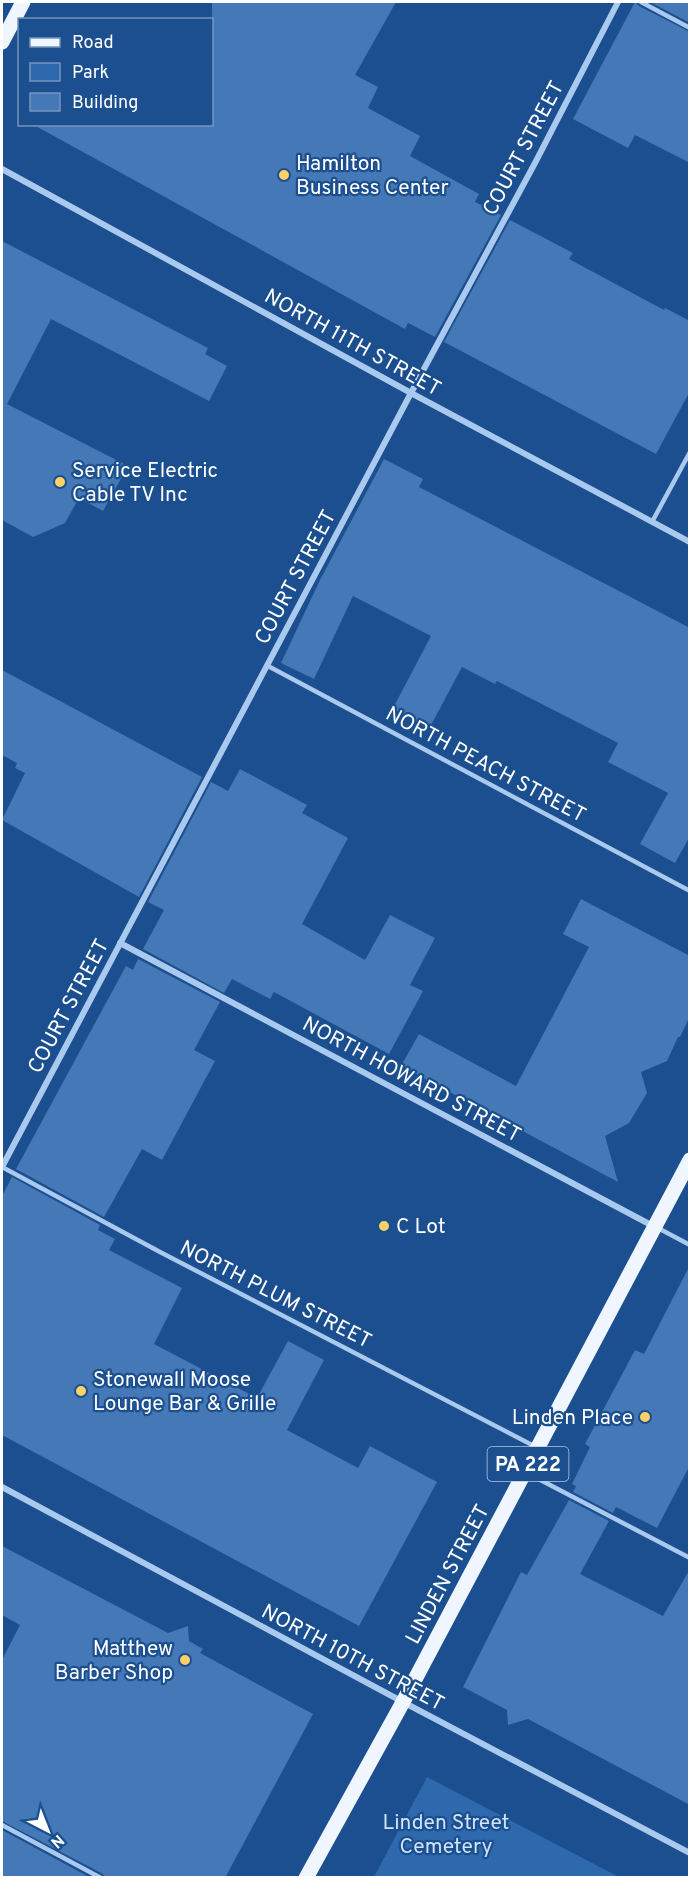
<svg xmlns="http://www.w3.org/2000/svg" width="691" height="1879" font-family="Overpass,sans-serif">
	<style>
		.green { fill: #2e69ad }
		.building { fill: #4478b7 }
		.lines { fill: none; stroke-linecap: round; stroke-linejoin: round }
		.lane { stroke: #a9c9ee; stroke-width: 4.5 }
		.street { stroke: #a9c9ee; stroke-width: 6 }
		.primary { stroke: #f0f6ff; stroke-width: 15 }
		.poi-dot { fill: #ffd166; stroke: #1b4f8f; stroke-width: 2 }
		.labels { text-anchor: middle; stroke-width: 4.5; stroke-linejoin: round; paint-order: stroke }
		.shield { fill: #1b4f8f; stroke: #bbcadd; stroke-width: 1.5 }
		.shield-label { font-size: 20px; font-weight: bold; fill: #fff }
		.street-label { font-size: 21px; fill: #fff; stroke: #1b4f8f }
		.poi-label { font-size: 21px; fill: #fff; stroke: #1b4f8f; text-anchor: start }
		.park-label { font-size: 21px; fill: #cfe3fa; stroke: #1b4f8f }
	</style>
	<rect width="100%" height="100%" fill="#1b4f8f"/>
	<path class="green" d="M427,1777L619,1877H374Z"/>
	<g class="building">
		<path d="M212,2H396L355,75L378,87L368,108L420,136L410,156L479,194L475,202L501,215L435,337L408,323L405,329L32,124H212Z"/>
		<path d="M635,2L639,6L690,32V163L635,135L628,148L573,119Z"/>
		<path d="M650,2H690V23Z"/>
		<path d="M510,220L573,253L569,259L664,310L665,308L690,321V391L656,454L444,342Z"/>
		<path d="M2,241L208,348L205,354L227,366L209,401L51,319L7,404L128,466L103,511L79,498L65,523L33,537L2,520Z"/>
		<path d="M384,459L423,479L419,487L690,628V836L675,863L640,844L668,793L608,762L618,743L497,681L495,684L462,667L429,729L392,710L431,636L353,596L314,679L281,663L320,580Z"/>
		<path d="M2,670L202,777L139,897L2,820L25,773L15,768L17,763L2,755Z"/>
		<path d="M240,769L307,805L302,813L348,838L302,924L365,960L390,915L435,938L410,985L423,991L389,1054L274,992L270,999L232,979L224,993L143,949L164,910L148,902L211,782L228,791Z"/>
		<path d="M581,899L690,956V1016L680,1037H678L667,1061L641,1072L647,1093L629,1123L605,1136L618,1182L401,1066L419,1034L516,1086L589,947L563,934Z"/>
		<path d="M138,959L220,1002L194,1050L215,1061L162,1160L142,1149L104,1217L16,1169L126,966L133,970Z"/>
		<path d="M12,1177L100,1225L98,1230L115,1239L109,1250L182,1288L154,1344L257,1398L288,1341L324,1360L287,1430L358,1468L370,1446L437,1482L359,1626L2,1435V1196Z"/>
		<path d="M690,1265V1465L657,1528L616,1507L613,1513L573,1492L576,1486L572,1484L590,1447L585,1444L635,1350L644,1354Z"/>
		<path d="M569,1500L609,1521L580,1574L663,1616L690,1569V1805L528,1719L508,1725L507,1710L463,1687L521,1572L527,1575Z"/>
		<path d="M2,1546L168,1633L188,1626L189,1641L203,1649L200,1653L313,1714L225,1878H105L103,1874L2,1821V1660L20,1625L2,1615Z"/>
		<path d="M2,1830L91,1878H2Z"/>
	</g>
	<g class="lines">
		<g class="lane">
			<path d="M641,2L690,28"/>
			<path d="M652,522L690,452"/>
			<path d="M268,666L690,891"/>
			<path d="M2,1167L160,1252L536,1447"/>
			<path d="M656,1227L690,1245"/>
			<path d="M527,1473L690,1558"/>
			<path d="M2,1825L101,1878"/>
		</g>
		<g class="street">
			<path d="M2,169L411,393L690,542"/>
			<path d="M120,943L653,1226"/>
			<path d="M2,1167L411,393L535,163L618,2"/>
			<path d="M2,1487L403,1702L690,1853"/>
		</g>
		<g class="primary">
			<path d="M2,42L23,2"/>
			<path d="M306,1878L403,1702L690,1160"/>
		</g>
	</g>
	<g class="poi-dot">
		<circle cx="284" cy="175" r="6"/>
		<circle cx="60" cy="482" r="6"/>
		<circle cx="384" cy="1226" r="6"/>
		<circle cx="81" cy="1391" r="6"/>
		<circle cx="645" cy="1417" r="6"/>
		<circle cx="185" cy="1660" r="6"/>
	</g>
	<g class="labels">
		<rect class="shield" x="487.5" y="1447" width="81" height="34" rx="4.5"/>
		<g class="shield-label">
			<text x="528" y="1471">PA 222</text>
		</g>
		<g class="street-label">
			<text transform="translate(523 148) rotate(-62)" y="7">COURT STREET</text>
			<text transform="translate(353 342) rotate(29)" y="7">NORTH 11TH STREET</text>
			<text transform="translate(295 577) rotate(-62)" y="7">COURT STREET</text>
			<text transform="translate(486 764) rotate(28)" y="7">NORTH PEACH STREET</text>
			<text transform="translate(68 1006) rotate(-62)" y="7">COURT STREET</text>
			<text transform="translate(412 1079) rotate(28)" y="7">NORTH HOWARD STREET</text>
			<text transform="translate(276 1294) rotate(27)" y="7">NORTH PLUM STREET</text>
			<text transform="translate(447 1574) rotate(-62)" y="7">LINDEN STREET</text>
			<text transform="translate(353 1657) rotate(28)" y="7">NORTH 10TH STREET</text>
		</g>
		<g class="poi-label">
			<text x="296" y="170">Hamilton<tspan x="296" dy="24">Business Center</tspan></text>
			<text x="72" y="477">Service Electric<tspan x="72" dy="24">Cable TV Inc</tspan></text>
			<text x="396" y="1233">C Lot</text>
			<text x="93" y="1386">Stonewall Moose<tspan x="93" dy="24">Lounge Bar &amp; Grille</tspan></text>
			<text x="633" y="1424" text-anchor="end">Linden Place</text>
			<text x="173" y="1655" text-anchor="end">Matthew<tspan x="173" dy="24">Barber Shop</tspan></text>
		</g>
		<g class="park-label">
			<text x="446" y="1829">Linden Street<tspan x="446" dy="24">Cemetery</tspan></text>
		</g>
	</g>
	<rect width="691" height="1879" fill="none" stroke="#ffffff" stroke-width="6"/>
	<rect x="18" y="18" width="195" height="108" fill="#1b4f8f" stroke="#7695bc" stroke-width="1.5"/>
	<rect x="30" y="38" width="30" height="9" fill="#f0f6ff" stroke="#7695bc" stroke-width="1.5"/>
	<text x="72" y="48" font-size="18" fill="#ffffff">Road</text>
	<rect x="30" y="63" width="30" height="18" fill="#2e69ad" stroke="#7695bc" stroke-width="1.5"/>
	<text x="72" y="78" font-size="18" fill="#ffffff">Park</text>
	<rect x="30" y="93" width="30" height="18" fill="#4478b7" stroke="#7695bc" stroke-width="1.5"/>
	<text x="72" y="108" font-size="18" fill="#ffffff">Building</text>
	<g transform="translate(48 1831) rotate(138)" stroke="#1b4f8f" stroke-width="4.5" paint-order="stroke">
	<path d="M0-4.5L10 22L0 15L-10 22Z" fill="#ffffff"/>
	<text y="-9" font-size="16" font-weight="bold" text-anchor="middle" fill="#ffffff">N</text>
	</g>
</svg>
